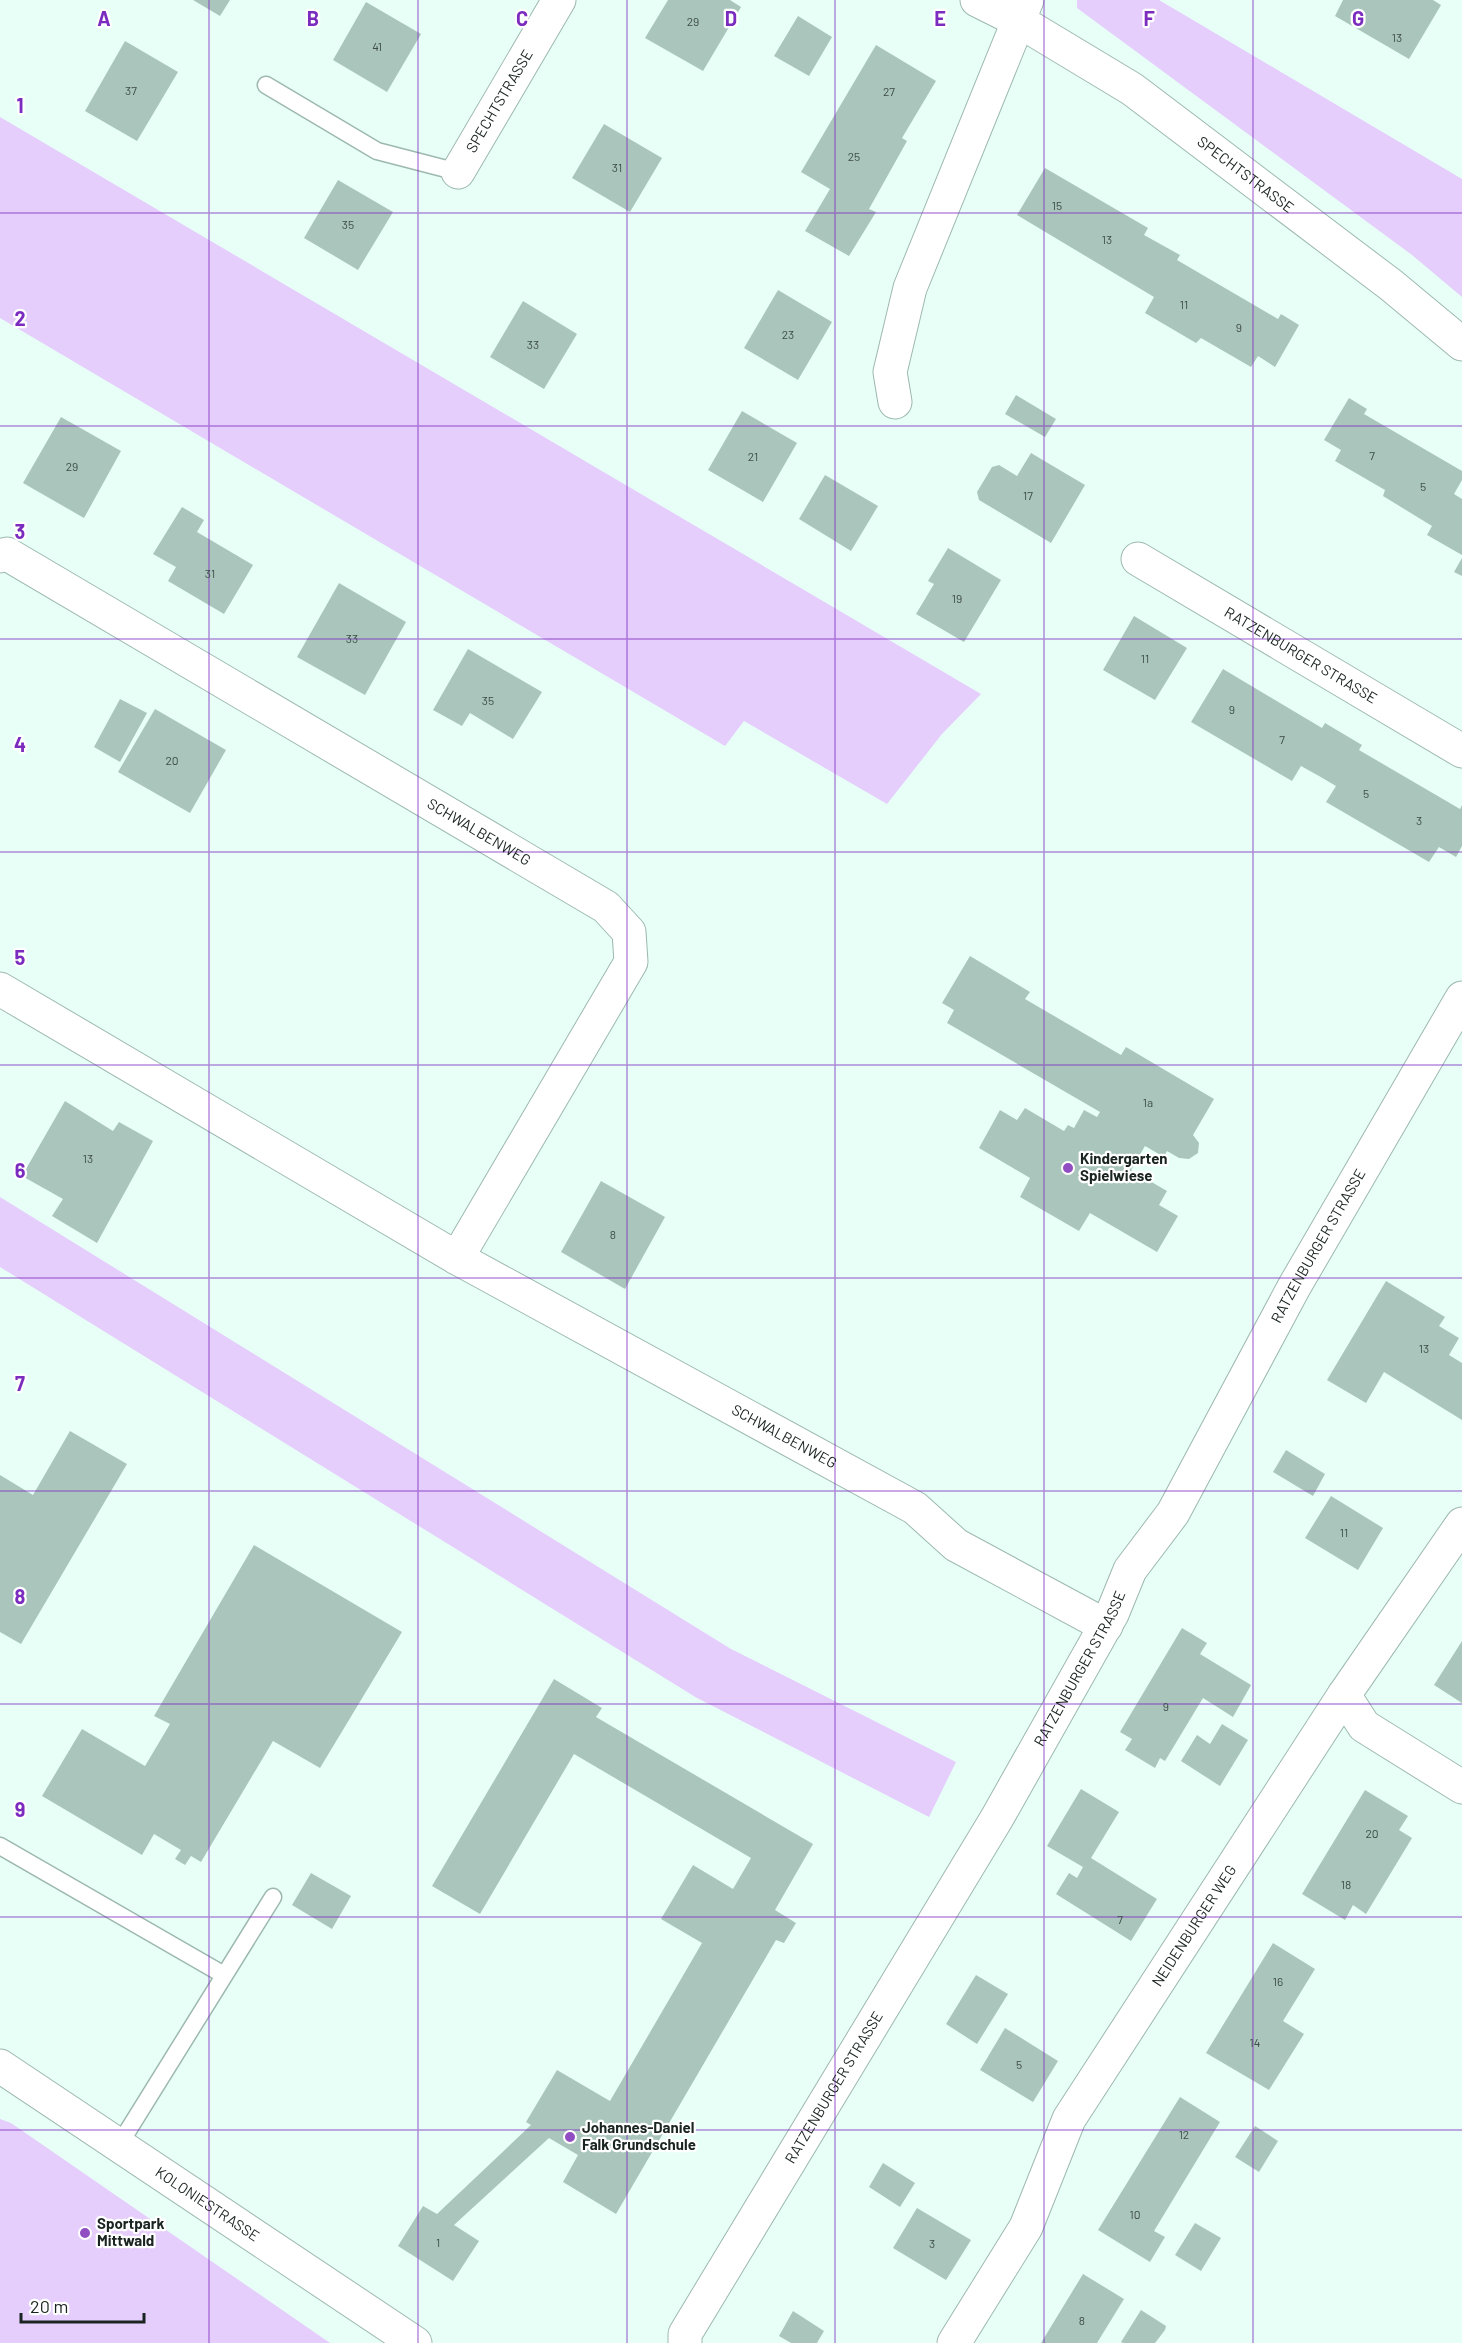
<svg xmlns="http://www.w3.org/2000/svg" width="1462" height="2343" font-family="Barlow,sans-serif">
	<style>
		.green { fill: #e5cdfc }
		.building { fill: #aac6bc }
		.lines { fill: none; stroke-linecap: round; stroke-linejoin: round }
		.service-casing { stroke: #9db9af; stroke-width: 19 }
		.minor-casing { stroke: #9db9af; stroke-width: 35 }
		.service { stroke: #fff; stroke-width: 16 }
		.minor { stroke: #fff; stroke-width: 33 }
		.grid { fill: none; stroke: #7b2cbf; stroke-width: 1.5; stroke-opacity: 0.55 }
		.poi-dot { fill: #914ec3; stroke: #fff; stroke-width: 2 }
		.labels { text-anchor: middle; stroke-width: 4.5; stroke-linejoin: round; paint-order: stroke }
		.number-label { font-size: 12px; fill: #3e4c48 }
		.street-label { font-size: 15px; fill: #1a2421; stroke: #fff }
		.poi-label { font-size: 15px; font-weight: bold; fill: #1a2421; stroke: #fff; text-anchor: start }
		.grid-label { font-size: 20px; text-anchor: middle; font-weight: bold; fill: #7b2cbf; stroke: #fff; stroke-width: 4.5; stroke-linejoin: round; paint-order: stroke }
	</style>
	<rect width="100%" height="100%" fill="#e8fff7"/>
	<g class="green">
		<path d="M1077,0H1159L1462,179V297L1412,255L1077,8Z"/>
		<path d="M0,117L981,694L942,734L887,804L744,721L725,746L0,318Z"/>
		<path d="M0,1197L731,1649L956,1762L929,1817L697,1698L0,1267Z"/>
		<path d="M0,2119L11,2123L330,2343H0Z"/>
	</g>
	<g class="building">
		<path d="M193,0H230L220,16Z"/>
		<path d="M668,0H730L741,7L703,71L645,38Z"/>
		<path d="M1343,0H1433L1441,5L1409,59L1335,16Z"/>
		<path d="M366,2L421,34L387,92L333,60Z"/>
		<path d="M798,16L832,37L809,76L774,56Z"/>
		<path d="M125,41L178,72L137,141L85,111Z"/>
		<path d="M876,45L936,81L902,138L907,141L869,209L876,212L849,256L805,231L830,189L801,172Z"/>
		<path d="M604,124L662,158L630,212L572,178Z"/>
		<path d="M1045,168L1148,228L1144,235L1180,255L1177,260L1278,319L1281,314L1299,325L1275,367L1258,356L1251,367L1201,338L1196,343L1145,313L1154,297L1017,215Z"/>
		<path d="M338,180L393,212L358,270L304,238Z"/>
		<path d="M778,290L832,322L798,380L744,348Z"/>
		<path d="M523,301L577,334L544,389L490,357Z"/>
		<path d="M1016,395L1056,419L1045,437L1005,414Z"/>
		<path d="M1349,398L1367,409L1364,414L1462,471V480L1454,494L1462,499V555L1427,535L1432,526L1383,496L1385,490L1335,461L1341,450L1324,440Z"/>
		<path d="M742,411L797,443L763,502L708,470Z"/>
		<path d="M61,417L121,451L84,518L23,483Z"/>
		<path d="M1031,453L1085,485L1051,543L979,500L977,492L992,467L999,465L1017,476Z"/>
		<path d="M825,475L878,506L851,551L799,519Z"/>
		<path d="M182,507L204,520L197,532L253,565L224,614L168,581L176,567L153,554Z"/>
		<path d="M948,548L1001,580L964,642L916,614L934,584L928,581Z"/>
		<path d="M1462,558V576L1454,572Z"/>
		<path d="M339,583L406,622L365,695L297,657Z"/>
		<path d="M1134,616L1187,648L1155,700L1103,670Z"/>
		<path d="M468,649L542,692L513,739L470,713L462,726L433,710Z"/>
		<path d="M1223,669L1322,728L1325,723L1362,745L1359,750L1460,809L1462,805V846L1456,857L1439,847L1429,862L1326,802L1336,786L1319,776L1301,766L1292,781L1191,722Z"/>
		<path d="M120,699L147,713L120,762L94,747Z"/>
		<path d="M155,709L226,750L190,813L118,772Z"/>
		<path d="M970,956L1030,992L1025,999L1121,1055L1126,1047L1214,1099L1193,1135L1199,1143L1198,1153L1189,1159L1179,1158L1167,1151L1164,1157L1145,1146L1131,1170L1167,1191L1159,1205L1178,1216L1157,1252L1090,1213L1079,1231L1020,1197L1030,1178L979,1148L1000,1110L1017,1120L1025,1108L1064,1131L1068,1125L1074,1128L1084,1110L1097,1117L1100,1112L947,1023L954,1010L942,1003Z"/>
		<path d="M65,1101L113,1131L119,1122L153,1141L97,1243L52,1216L63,1199L22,1176Z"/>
		<path d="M601,1181L665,1217L625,1289L561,1252Z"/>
		<path d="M1386,1281L1445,1317L1439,1326L1459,1338L1449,1355L1462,1363V1420L1384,1372L1366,1403L1327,1380Z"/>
		<path d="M70,1431L127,1464L21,1644L0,1632V1475L33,1495Z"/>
		<path d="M1286,1450L1325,1474L1313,1496L1273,1472Z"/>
		<path d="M1331,1496L1383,1528L1358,1570L1305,1538Z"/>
		<path d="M254,1545L402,1632L320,1768L273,1741L201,1862L191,1856L185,1865L175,1859L181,1850L154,1834L142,1855L42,1796L82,1729L145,1766L170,1724L154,1716Z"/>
		<path d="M1182,1628L1207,1643L1200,1654L1251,1685L1233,1717L1203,1698L1165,1761L1160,1758L1155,1768L1125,1750L1132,1739L1120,1732Z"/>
		<path d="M1462,1641V1703L1434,1685Z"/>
		<path d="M554,1679L602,1708L596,1717L813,1844L775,1910L796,1923L784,1943L776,1940L616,2214L563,2182L578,2155L549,2138L454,2225L479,2241L453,2281L398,2246L423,2206L437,2214L531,2125L526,2122L557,2070L610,2101L702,1943L661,1919L693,1865L733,1889L751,1858L574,1754L480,1914L432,1886Z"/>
		<path d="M1222,1724L1248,1740L1220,1786L1181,1761L1197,1735L1210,1744Z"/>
		<path d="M1081,1789L1119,1812L1091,1858L1157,1899L1131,1941L1056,1894L1069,1873L1077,1878L1083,1867L1047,1846Z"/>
		<path d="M1365,1790L1408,1816L1399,1830L1412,1838L1366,1914L1353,1905L1345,1920L1302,1894Z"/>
		<path d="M311,1873L351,1896L332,1929L292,1905Z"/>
		<path d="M1273,1943L1315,1969L1283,2021L1304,2034L1269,2090L1206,2053Z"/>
		<path d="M976,1975L1008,1994L977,2044L946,2024Z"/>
		<path d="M1005,2028L1058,2061L1033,2102L980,2070Z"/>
		<path d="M1180,2097L1220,2122L1154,2231L1165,2237L1150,2262L1098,2230Z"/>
		<path d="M1255,2126L1278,2141L1259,2172L1235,2157Z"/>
		<path d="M883,2163L915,2183L900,2207L869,2187Z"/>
		<path d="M917,2208L971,2240L946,2280L893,2248Z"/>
		<path d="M1195,2223L1221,2238L1201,2271L1175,2255Z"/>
		<path d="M1083,2274L1124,2299L1097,2343H1041Z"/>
		<path d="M1141,2310L1166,2326L1165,2330L1155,2343H1123L1121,2342Z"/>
		<path d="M793,2311L824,2331L817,2343H791L779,2336Z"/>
	</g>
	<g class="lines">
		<defs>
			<g id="service">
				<path d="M266,85L377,151L458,172"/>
				<path d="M0,1846L224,1975"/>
				<path d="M119,2145L273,1897"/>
			</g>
			<g id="minor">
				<path id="s1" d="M977,0L1019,21L1132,89L1391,285L1462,344"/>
				<path id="s2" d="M458,172L559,0"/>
				<path d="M895,402L890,372L910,288L1027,0"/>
				<path id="s3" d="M0,556L7,554L606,907L629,932L631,962L457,1258"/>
				<path id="s4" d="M1138,559L1462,751"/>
				<path id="s5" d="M0,989L457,1258L915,1508L956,1545L1106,1626"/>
				<path d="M1344,1695L1364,1726L1462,1787"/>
				<path id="s6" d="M0,2066L415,2343"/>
				<path id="s7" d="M685,2343V2334L997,1818L1112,1614L1130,1570L1173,1513L1294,1287L1462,998"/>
				<path id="s8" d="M954,2343L1026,2227L1069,2119L1344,1695L1462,1524"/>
			</g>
		</defs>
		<use href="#service" class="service-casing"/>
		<use href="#minor" class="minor-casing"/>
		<use href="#service" class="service"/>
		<use href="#minor" class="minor"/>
	</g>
	<path class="grid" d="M209,0V2343M418,0V2343M627,0V2343M835,0V2343M1044,0V2343M1253,0V2343M0,213H1462M0,426H1462M0,639H1462M0,852H1462M0,1065H1462M0,1278H1462M0,1491H1462M0,1704H1462M0,1917H1462M0,2130H1462"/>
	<g class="poi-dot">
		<circle cx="1068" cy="1168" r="6"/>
		<circle cx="570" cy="2137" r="6"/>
		<circle cx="85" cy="2233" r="6"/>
	</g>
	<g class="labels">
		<g class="number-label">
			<text x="693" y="26">29</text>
			<text x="1397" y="42">13</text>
			<text x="377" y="51">41</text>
			<text x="131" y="95">37</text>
			<text x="889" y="96">27</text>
			<text x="854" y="161">25</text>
			<text x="617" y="172">31</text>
			<text x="1057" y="210">15</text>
			<text x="348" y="229">35</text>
			<text x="1107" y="244">13</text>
			<text x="1184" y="309">11</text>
			<text x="1239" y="332">9</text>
			<text x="788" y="339">23</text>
			<text x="533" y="349">33</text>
			<text x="1372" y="460">7</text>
			<text x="753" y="461">21</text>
			<text x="72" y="471">29</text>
			<text x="1423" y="491">5</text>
			<text x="1028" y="500">17</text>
			<text x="210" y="578">31</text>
			<text x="957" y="603">19</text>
			<text x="352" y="643">33</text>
			<text x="1145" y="663">11</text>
			<text x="488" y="705">35</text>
			<text x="1232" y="714">9</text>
			<text x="1282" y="744">7</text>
			<text x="172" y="765">20</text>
			<text x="1366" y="798">5</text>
			<text x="1419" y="825">3</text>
			<text x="1148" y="1107">1a</text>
			<text x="88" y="1163">13</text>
			<text x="613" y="1239">8</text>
			<text x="1424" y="1353">13</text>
			<text x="1344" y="1537">11</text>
			<text x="1166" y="1711">9</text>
			<text x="1372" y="1838">20</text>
			<text x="1346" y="1889">18</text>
			<text x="1120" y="1924">7</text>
			<text x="1278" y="1986">16</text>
			<text x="1255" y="2047">14</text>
			<text x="1019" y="2069">5</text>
			<text x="1184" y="2139">12</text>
			<text x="1135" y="2219">10</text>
			<text x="438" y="2247">1</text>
			<text x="932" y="2248">3</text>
			<text x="1082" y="2325">8</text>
		</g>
		<g class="street-label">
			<text dy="5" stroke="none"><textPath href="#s2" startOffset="82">SPECHTSTRASSE</textPath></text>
			<text dy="5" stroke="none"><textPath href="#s1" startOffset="321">SPECHTSTRASSE</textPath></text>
			<text dy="5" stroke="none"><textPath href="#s4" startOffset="189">RATZENBURGER STRASSE</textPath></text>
			<text dy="5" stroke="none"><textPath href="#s3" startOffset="555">SCHWALBENWEG</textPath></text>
			<text dy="5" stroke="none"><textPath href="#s7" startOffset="1269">RATZENBURGER STRASSE</textPath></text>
			<text dy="5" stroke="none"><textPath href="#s5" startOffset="903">SCHWALBENWEG</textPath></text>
			<text dy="5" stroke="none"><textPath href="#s7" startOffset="783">RATZENBURGER STRASSE</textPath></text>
			<text dy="5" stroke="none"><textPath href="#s8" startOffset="483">NEIDENBURGER WEG</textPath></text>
			<text dy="5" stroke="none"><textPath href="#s7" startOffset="297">RATZENBURGER STRASSE</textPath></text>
			<text dy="5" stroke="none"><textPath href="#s6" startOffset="249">KOLONIESTRASSE</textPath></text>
		</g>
		<g class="poi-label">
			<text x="1080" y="1164">Kindergarten<tspan x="1080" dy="17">Spielwiese</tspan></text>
			<text x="582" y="2133">Johannes-Daniel<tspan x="582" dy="17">Falk Grundschule</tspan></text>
			<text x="97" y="2229">Sportpark<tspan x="97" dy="17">Mittwald</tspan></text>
		</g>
	</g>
	<g class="grid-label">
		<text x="104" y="26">A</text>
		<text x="313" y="26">B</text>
		<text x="522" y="26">C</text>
		<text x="731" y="26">D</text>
		<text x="940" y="26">E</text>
		<text x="1149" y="26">F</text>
		<text x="1358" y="26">G</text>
		<text x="20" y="113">1</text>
		<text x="20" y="326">2</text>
		<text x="20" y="539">3</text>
		<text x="20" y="752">4</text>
		<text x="20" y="965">5</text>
		<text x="20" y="1178">6</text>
		<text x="20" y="1391">7</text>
		<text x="20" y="1604">8</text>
		<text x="20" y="1817">9</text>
	</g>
	<path d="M21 2313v9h123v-9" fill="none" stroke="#1a2421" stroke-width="3"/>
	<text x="30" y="2313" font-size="18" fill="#1a2421" stroke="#ffffff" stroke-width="4.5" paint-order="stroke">20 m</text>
</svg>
